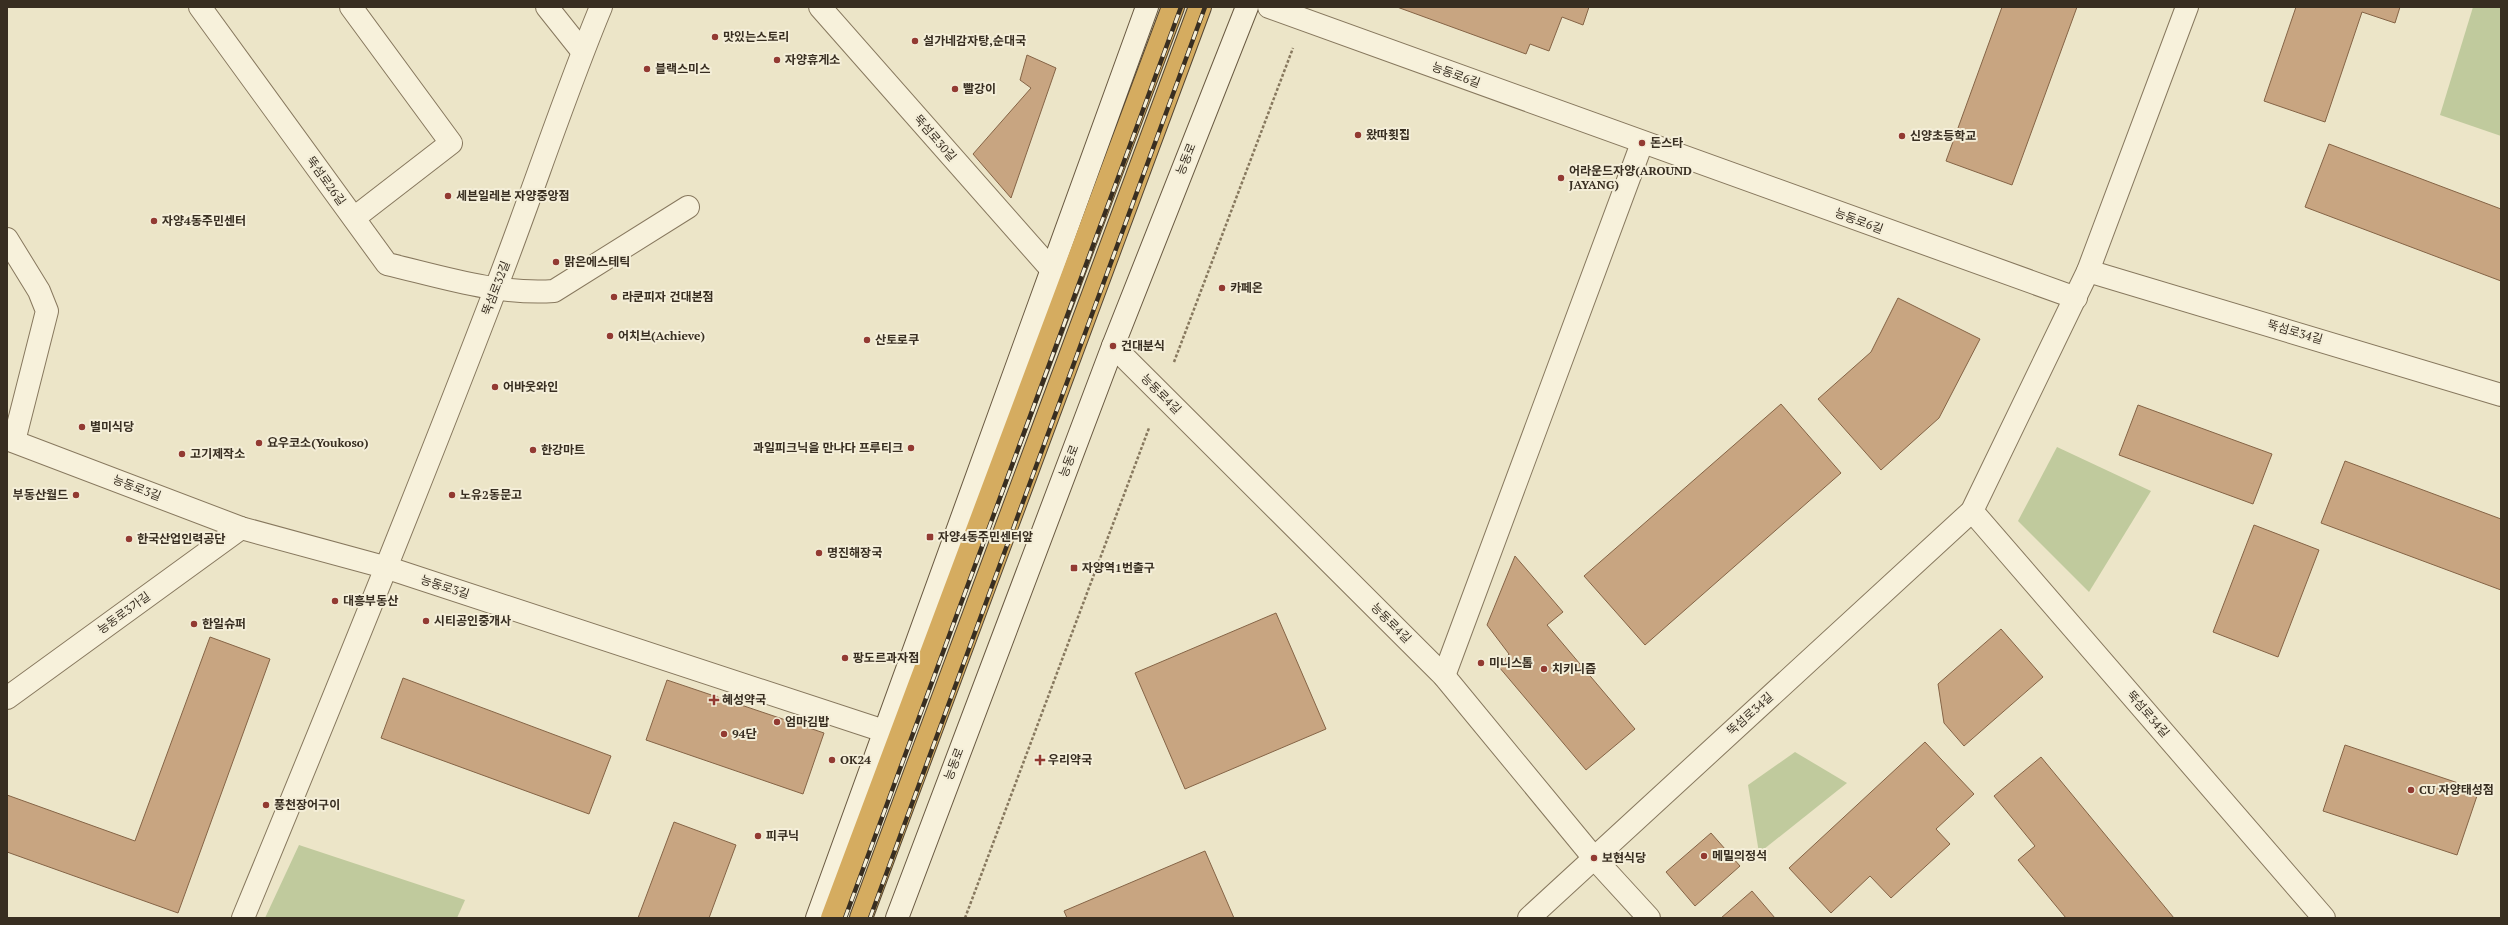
<svg xmlns="http://www.w3.org/2000/svg" width="2508" height="925" font-family="'PT Serif','Noto Sans KR',serif">
	<style>
		.green { fill: #c0ca9d }
		.building { fill: #c8a581; stroke: #856446 }
		.lines { fill: none; stroke-linecap: round; stroke-linejoin: round }
		.street-casing { stroke: #87785e; stroke-width: 24 }
		.secondary-casing { stroke: #695941; stroke-width: 24 }
		.highway-casing { stroke: #554632; stroke-width: 24 }
		.path { stroke: #87785e; stroke-width: 2.5; stroke-dasharray: 3 2; stroke-linecap: butt }
		.street { stroke: #f7f1db; stroke-width: 22 }
		.secondary { stroke: #f7f1db; stroke-width: 22 }
		.highway { stroke: #d5ac60; stroke-width: 22 }
		.rail-casing { stroke: #382e21; stroke-width: 4.5 }
		.rail { stroke: #f4eed8; stroke-width: 3; stroke-dasharray: 9; stroke-linecap: butt }
		.poi-dot { fill: #923a32; stroke: #f4eed8; stroke-width: 1.5 }
		.labels { text-anchor: middle; stroke-width: 4; stroke-linejoin: round; paint-order: stroke }
		.poi-label { font-size: 12px; font-weight: bold; fill: #382e21; stroke: #f4eed8; text-anchor: start }
		.street-label { font-size: 12px; fill: #382e21; stroke: #f4eed8 }
	</style>
	<rect width="100%" height="100%" fill="#ece5c8"/>
	<g class="green">
		<path d="M2473,7H2501V136L2440,115Z"/>
		<path d="M2057,447L2151,491L2089,592L2018,521Z"/>
		<path d="M1795,752L1847,783L1759,853L1748,785Z"/>
		<path d="M299,845L465,900L457,918H265Z"/>
	</g>
	<g class="building">
		<path d="M1397,7H1589L1583,25L1562,17L1549,51L1530,44L1526,54Z"/>
		<path d="M2002,7H2077L2012,185L1946,161Z"/>
		<path d="M2296,7H2400L2395,23L2362,12L2325,122L2264,101Z"/>
		<path d="M1027,55L1056,68L1011,198L973,154L1031,88L1020,80Z"/>
		<path d="M2329,144L2501,209V281L2305,207Z"/>
		<path d="M1898,298L1980,339L1939,418L1881,470L1818,399L1871,352Z"/>
		<path d="M1781,404L1841,473L1645,645L1584,576Z"/>
		<path d="M2138,405L2272,454L2253,504L2119,455Z"/>
		<path d="M2345,461L2501,519V590L2321,523Z"/>
		<path d="M2254,525L2319,550L2278,657L2213,632Z"/>
		<path d="M1515,556L1563,612L1547,625L1635,729L1586,770L1499,667L1509,654L1487,625Z"/>
		<path d="M1276,613L1326,729L1185,789L1135,673Z"/>
		<path d="M2001,629L2043,677L1964,746L1944,723L1938,684Z"/>
		<path d="M210,637L270,659L178,913L7,852V795L135,841Z"/>
		<path d="M403,678L611,756L589,814L381,738Z"/>
		<path d="M667,680L824,733L803,794L646,740Z"/>
		<path d="M1925,742L1974,794L1936,829L1950,844L1891,898L1870,876L1831,913L1789,868Z"/>
		<path d="M2345,745L2479,790L2457,855L2323,811Z"/>
		<path d="M2041,757L2174,918H2066L2018,860L2035,846L1994,796Z"/>
		<path d="M674,822L736,845L709,918H638Z"/>
		<path d="M1711,833L1740,866L1695,906L1666,872Z"/>
		<path d="M1205,851L1234,918H1067L1064,911Z"/>
		<path d="M1752,891L1775,918H1721Z"/>
	</g>
	<g class="lines">
		<defs>
			<g id="street">
				<path d="M200,7L387,264C442,277 497,295 554,291L688,207"/>
				<path d="M351,7L451,143L354,218"/>
				<path d="M547,7L582,51"/>
				<path d="M820,7L1051,269"/>
				<path d="M1269,7L2076,298"/>
				<path d="M7,239L39,291L47,311L14,441"/>
				<path d="M2088,271L2501,395"/>
				<path d="M1113,346L1444,676L1594,858L1649,918"/>
				<path d="M7,439L241,528L388,568L884,731"/>
				<path d="M1972,511L2324,918"/>
				<path d="M1444,676L1642,143"/>
				<path d="M7,698L241,528"/>
				<path d="M243,918C329,710 414,502 494,293C531,198 562,101 601,7"/>
				<path d="M1529,918L1972,511L2088,271L2187,7"/>
			</g>
			<g id="secondary">
				<path d="M817,918L1147,7"/>
				<path d="M897,918L1113,346L1247,7"/>
			</g>
			<g id="highway">
				<path d="M832,918L1173,7"/>
				<path d="M861,918L1200,7"/>
			</g>
		</defs>
		<use href="#street" class="street-casing"/>
		<use href="#secondary" class="secondary-casing"/>
		<use href="#highway" class="highway-casing"/>
		<g class="path">
			<path d="M1174,362L1293,48"/>
			<path d="M965,918L1149,428"/>
		</g>
		<use href="#street" class="street"/>
		<use href="#secondary" class="secondary"/>
		<use href="#highway" class="highway"/>
		<defs>
			<g id="rail">
				<path d="M845,918L1181,7"/>
				<path d="M870,918L1205,7"/>
			</g>
		</defs>
		<use href="#rail" class="rail-casing"/>
		<use href="#rail" class="rail"/>
	</g>
	<g class="poi-dot">
		<circle cx="715" cy="37" r="4"/>
		<circle cx="915" cy="41" r="4"/>
		<circle cx="777" cy="60" r="4"/>
		<circle cx="647" cy="69" r="4"/>
		<circle cx="955" cy="89" r="4"/>
		<circle cx="1358" cy="135" r="4"/>
		<circle cx="1902" cy="136" r="4"/>
		<circle cx="1642" cy="143" r="4"/>
		<circle cx="1561" cy="178" r="4"/>
		<circle cx="448" cy="196" r="4"/>
		<circle cx="154" cy="221" r="4"/>
		<circle cx="556" cy="262" r="4"/>
		<circle cx="1222" cy="288" r="4"/>
		<circle cx="614" cy="297" r="4"/>
		<circle cx="610" cy="336" r="4"/>
		<circle cx="867" cy="340" r="4"/>
		<circle cx="1113" cy="346" r="4"/>
		<circle cx="495" cy="387" r="4"/>
		<circle cx="82" cy="427" r="4"/>
		<circle cx="259" cy="443" r="4"/>
		<circle cx="911" cy="448" r="4"/>
		<circle cx="533" cy="450" r="4"/>
		<circle cx="182" cy="454" r="4"/>
		<circle cx="76" cy="495" r="4"/>
		<circle cx="452" cy="495" r="4"/>
		<rect x="926" y="533" width="8" height="8" rx="2"/>
		<circle cx="129" cy="539" r="4"/>
		<circle cx="819" cy="553" r="4"/>
		<rect x="1070" y="564" width="8" height="8" rx="2"/>
		<circle cx="335" cy="601" r="4"/>
		<circle cx="426" cy="621" r="4"/>
		<circle cx="194" cy="624" r="4"/>
		<circle cx="845" cy="658" r="4"/>
		<circle cx="1481" cy="663" r="4"/>
		<circle cx="1544" cy="669" r="4"/>
		<path d="M712 694h4v4h4v4h-4v4h-4v-4h-4v-4h4z"/>
		<circle cx="777" cy="722" r="4"/>
		<circle cx="724" cy="734" r="4"/>
		<circle cx="832" cy="760" r="4"/>
		<path d="M1038 754h4v4h4v4h-4v4h-4v-4h-4v-4h4z"/>
		<circle cx="2411" cy="790" r="4"/>
		<circle cx="266" cy="805" r="4"/>
		<circle cx="758" cy="836" r="4"/>
		<circle cx="1704" cy="856" r="4"/>
		<circle cx="1594" cy="858" r="4"/>
	</g>
	<g class="labels">
		<g class="poi-label">
			<text x="723" y="41">맛있는스토리</text>
			<text x="923" y="45">설가네감자탕,순대국</text>
			<text x="785" y="64">자양휴게소</text>
			<text x="655" y="73">블랙스미스</text>
			<text x="963" y="93">빨강이</text>
			<text x="1366" y="139">왔따횟집</text>
			<text x="1910" y="140">신양초등학교</text>
			<text x="1650" y="147">돈스타</text>
			<text x="1569" y="175">어라운드자양(AROUND<tspan x="1569" dy="14">JAYANG)</tspan></text>
			<text x="456" y="200">세븐일레븐 자양중앙점</text>
			<text x="162" y="225">자양4동주민센터</text>
			<text x="564" y="266">맑은에스테틱</text>
			<text x="1230" y="292">카페온</text>
			<text x="622" y="301">라쿤피자 건대본점</text>
			<text x="618" y="340">어치브(Achieve)</text>
			<text x="875" y="344">산토로쿠</text>
			<text x="1121" y="350">건대분식</text>
			<text x="503" y="391">어바웃와인</text>
			<text x="90" y="431">별미식당</text>
			<text x="267" y="447">요우코소(Youkoso)</text>
			<text x="903" y="452" text-anchor="end">과일피크닉을 만나다 프루티크</text>
			<text x="541" y="454">한강마트</text>
			<text x="190" y="458">고기제작소</text>
			<text x="68" y="499" text-anchor="end">부동산월드</text>
			<text x="460" y="499">노유2동문고</text>
			<text x="938" y="541">자양4동주민센터앞</text>
			<text x="137" y="543">한국산업인력공단</text>
			<text x="827" y="557">명진해장국</text>
			<text x="1082" y="572">자양역1번출구</text>
			<text x="343" y="605">대흥부동산</text>
			<text x="434" y="625">시티공인중개사</text>
			<text x="202" y="628">한일슈퍼</text>
			<text x="853" y="662">팡도르과자점</text>
			<text x="1489" y="667">미니스톱</text>
			<text x="1552" y="673">치키니즘</text>
			<text x="722" y="704">혜성약국</text>
			<text x="785" y="726">엄마김밥</text>
			<text x="732" y="738">94단</text>
			<text x="840" y="764">OK24</text>
			<text x="1048" y="764">우리약국</text>
			<text x="2419" y="794">CU 자양태성점</text>
			<text x="274" y="809">풍천장어구이</text>
			<text x="766" y="840">피쿠닉</text>
			<text x="1712" y="860">메밀의정석</text>
			<text x="1602" y="862">보현식당</text>
		</g>
		<g class="street-label">
			<text transform="translate(1456 75) rotate(20)" y="4">능동로6길</text>
			<text transform="translate(935 138) rotate(49)" y="4">뚝섬로30길</text>
			<text transform="translate(1186 159) rotate(-68)" y="4">능동로</text>
			<text transform="translate(326 181) rotate(54)" y="4">뚝섬로26길</text>
			<text transform="translate(1859 221) rotate(20)" y="4">능동로6길</text>
			<text transform="translate(496 288) rotate(-69)" y="4">뚝섬로32길</text>
			<text transform="translate(2295 332) rotate(16)" y="4">뚝섬로34길</text>
			<text transform="translate(1161 394) rotate(45)" y="4">능동로4길</text>
			<text transform="translate(1069 461) rotate(-69)" y="4">능동로</text>
			<text transform="translate(137 488) rotate(21)" y="4">능동로3길</text>
			<text transform="translate(445 587) rotate(18)" y="4">능동로3길</text>
			<text transform="translate(124 613) rotate(-36)" y="4">능동로3가길</text>
			<text transform="translate(1391 623) rotate(45)" y="4">능동로4길</text>
			<text transform="translate(1750 714) rotate(-42)" y="4">뚝섬로34길</text>
			<text transform="translate(2148 714) rotate(49)" y="4">뚝섬로34길</text>
			<text transform="translate(954 764) rotate(-69)" y="4">능동로</text>
		</g>
	</g>
	<rect width="2508" height="925" fill="none" stroke="#382e21" stroke-width="16"/>
</svg>
